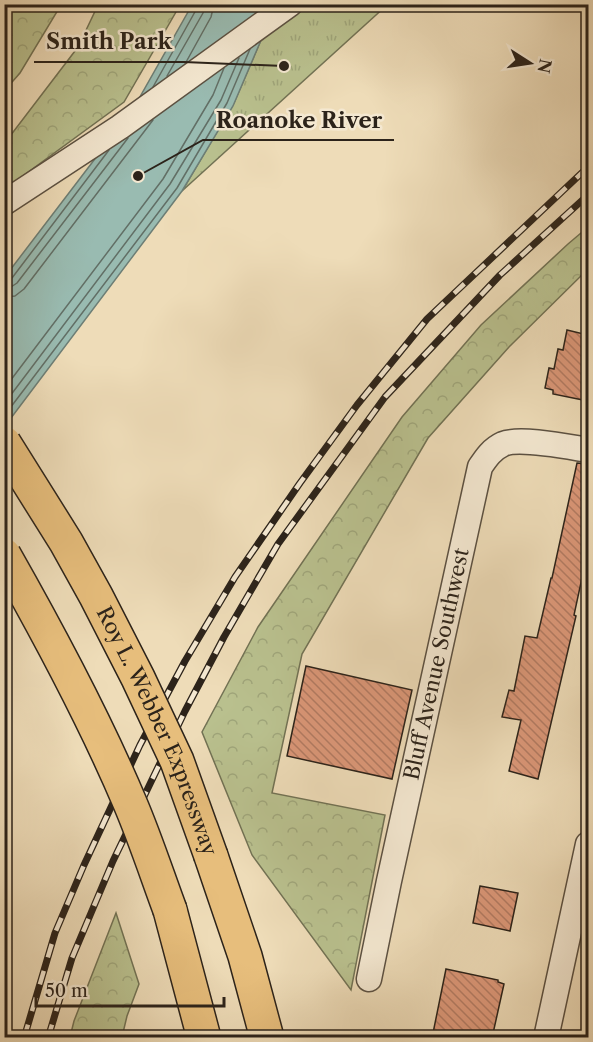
<svg xmlns="http://www.w3.org/2000/svg" width="593" height="1042" font-family="'Libre Caslon Text',serif">
	<style>
		.forest { fill: url(#forest-crowns); stroke: #727254; stroke-width: 1.5 }
		.park { fill: url(#park-tufts); stroke: #727254; stroke-width: 1.5 }
		.water { fill: #99bbb1; stroke: #6d7e75; stroke-width: 1.5 }
		.lines { fill: none; stroke-linecap: round; stroke-linejoin: round }
		.shore { stroke: #626f66; stroke-width: 1.5 }
		.building { fill: url(#building-back-hatch); stroke: #2c231a; stroke-width: 1.5 }
		.street-casing { stroke: #5c5142; stroke-width: 27 }
		.highway-casing { stroke: #2c231a; stroke-width: 36 }
		.street { stroke: #f4e8d1; stroke-width: 24 }
		.highway { stroke: #e7be7c; stroke-width: 33 }
		.rail-casing { stroke: #2c231a; stroke-width: 7 }
		.rail { stroke: #f4e8d1; stroke-width: 4.5; stroke-dasharray: 14; stroke-linecap: butt }
		.highway-bridge-casing { stroke: #2c231a; stroke-width: 36; stroke-linecap: butt }
		.highway-bridge { stroke: #e7be7c; stroke-width: 33 }
		.labels { text-anchor: middle; stroke-width: 5; stroke-linejoin: round; paint-order: stroke }
		.street-label { font-size: 21px; fill: #2c231a; stroke: #f4e8d1 }
		.leader { fill: none; stroke: #2c231a; stroke-width: 2 }
		.callout-dot { fill: #2c231a; stroke: #f4e8d1; stroke-width: 2 }
		.callout-label { font-size: 22px; text-anchor: middle; font-weight: bold; fill: #2c231a; stroke: #f4e8d1; stroke-width: 5; stroke-linejoin: round; paint-order: stroke }
	</style>
	<defs>
		<pattern id="forest-crowns" width="20" height="18" patternUnits="userSpaceOnUse" patternTransform="scale(1.5)"><rect width="20" height="18" fill="#b9c08e"/><path d="M2 6a3 3 0 1 1 6 0M12 15a3 3 0 1 1 6 0" fill="none" stroke="#9fa57a"/></pattern>
		<pattern id="park-tufts" width="24" height="20" patternUnits="userSpaceOnUse" patternTransform="scale(1.5)"><rect width="24" height="20" fill="#b9c08e"/><path d="M3 7l-1-3M5 7V3M7 7l1-3M15 17l-1-3M17 17v-4M19 17l1-3" fill="none" stroke="#9fa57a"/></pattern>
		<pattern id="building-back-hatch" width="6" height="6" patternUnits="userSpaceOnUse" patternTransform="scale(1.5)"><rect width="6" height="6" fill="#db9778"/><path d="M-1 5l2 2M0 0l6 6M5-1l2 2" fill="none" stroke="#b27b62"/></pattern>
	</defs>
	<rect width="100%" height="100%" fill="#eedcb8"/>
	<filter id="stains"><feTurbulence type="fractalNoise" baseFrequency=".00333" numOctaves="4"/><feColorMatrix values="0 0 0 0 .2 0 0 0 0 .09 0 0 0 0 .02 0 0 0 .5 -.17"/></filter>
	<radialGradient id="worn" r=".72"><stop offset=".6" stop-color="#630" stop-opacity="0"/><stop offset="1" stop-color="#630" stop-opacity=".3"/></radialGradient>
	<g class="forest">
		<path d="M5,4L61,5L20,73L5,90Z"/>
		<path d="M98,5H180L124,102L5,189L4,144L78,47Z"/>
		<path d="M588,227V269L509,347L428,438L302,654L272,793L385,815L351,990L252,855L202,732L258,627L402,417L481,325L568,244Z"/>
		<path d="M116,913L139,984L127,1016L122,1037H70L74,1021Z"/>
	</g>
	<path class="park" d="M276,5H387L182,191L234,103Z"/>
	<path class="water" d="M192,5H276L233,106L182,191L5,426L4,278L133,109Z"/>
	<g class="lines">
		<g class="shore">
			<path d="M185,64L211,17L214,4"/>
			<path d="M167,76L203,13L205,4"/>
			<path d="M153,87L196,10L197,4"/>
			<path d="M4,281L9,280L12,278L109,150"/>
			<path d="M4,288L11,287L17,283L128,138"/>
			<path d="M4,297L15,296L24,289L153,120"/>
			<path d="M4,389L163,179L213,95L224,68"/>
			<path d="M4,404L170,184L221,100L239,58"/>
			<path d="M4,416L177,188L227,103L250,49"/>
		</g>
	</g>
	<g class="building">
		<path d="M567,330L588,335V401L553,394V390L545,388L549,368L554,369L558,349L563,350Z"/>
		<path d="M577,463L588,464V550L574,615L576,616L538,779L509,771L521,720L502,717L509,690L514,691L525,636L537,638L551,578H552Z"/>
		<path d="M306,666L412,690L392,779L287,756Z"/>
		<path d="M480,886L518,893L510,931L473,923Z"/>
		<path d="M446,969L498,980V982L504,984L492,1038H432Z"/>
	</g>
	<g class="lines">
		<defs>
			<g id="street">
				<path d="M4,203L120,127L290,4"/>
				<path id="s1" d="M369,979L389,881L480,467C486,458 492,449 503,444C520,437 569,447 588,450"/>
				<path d="M546,1038L588,844"/>
			</g>
			<g id="highway">
				<path d="M211,856L245,956L267,1038"/>
				<path d="M170,910L204,1038"/>
			</g>
		</defs>
		<use href="#street" class="street-casing"/>
		<use href="#highway" class="highway-casing"/>
		<use href="#street" class="street"/>
		<use href="#highway" class="highway"/>
		<defs>
			<g id="rail">
				<path d="M24,1038L55,933L84,865L140,745L185,661L235,577L300,483L357,405L427,319L588,167"/>
				<path d="M48,1038L72,958L113,861L185,711L224,637L278,544L385,397L500,275L588,195"/>
			</g>
		</defs>
		<use href="#rail" class="rail-casing"/>
		<use href="#rail" class="rail"/>
		<defs>
			<g id="highway-bridge">
				<path id="s2" d="M4,443L66,542L96,596L138,678L177,761L211,856"/>
				<path d="M4,555C50,636 94,718 130,803C145,838 157,875 170,910"/>
			</g>
		</defs>
		<use href="#highway-bridge" class="highway-bridge-casing"/>
		<use href="#highway-bridge" class="highway-bridge"/>
	</g>
	<g class="labels">
		<g class="street-label">
			<text dy="7" stroke="none"><textPath href="#s1" startOffset="322">Bluff Avenue Southwest</textPath></text>
			<text dy="7" stroke="none"><textPath href="#s2" startOffset="327">Roy L. Webber Expressway</textPath></text>
		</g>
	</g>
	<path class="leader" d="M284 66L184 62H34M138 176L203 140H394"/>
	<g class="callout-dot">
		<circle cx="284" cy="66" r="6"/>
		<circle cx="138" cy="176" r="6"/>
	</g>
	<g class="callout-label">
		<text x="109" y="49">Smith Park</text>
		<text x="299" y="128">Roanoke River</text>
	</g>
	<rect width="593" height="1042" fill="none" stroke="#eedcb8" stroke-width="24"/>
	<rect x="6" y="6" width="581" height="1030" fill="none" stroke="#2c231a" stroke-width="3"/>
	<rect x="12" y="12" width="569" height="1018" fill="none" stroke="#2c231a" stroke-width="1.5"/>
	<g transform="translate(530 63) rotate(102)" stroke="#f4e8d1" stroke-width="4.5" paint-order="stroke">
	<path d="M0-4.5L10 22L0 15L-10 22Z" fill="#2c231a"/>
	<text y="-9" font-size="16" font-weight="bold" text-anchor="middle" fill="#2c231a">N</text>
	</g>
	<path d="M36 997v9h188v-9" fill="none" stroke="#2c231a" stroke-width="3"/>
	<text x="45" y="997" font-size="18" fill="#2c231a" stroke="#f4e8d1" stroke-width="4.5" paint-order="stroke">50 m</text>
	<rect width="100%" height="100%" filter="url(#stains)"/>
	<rect width="100%" height="100%" fill="url(#worn)"/>
</svg>
